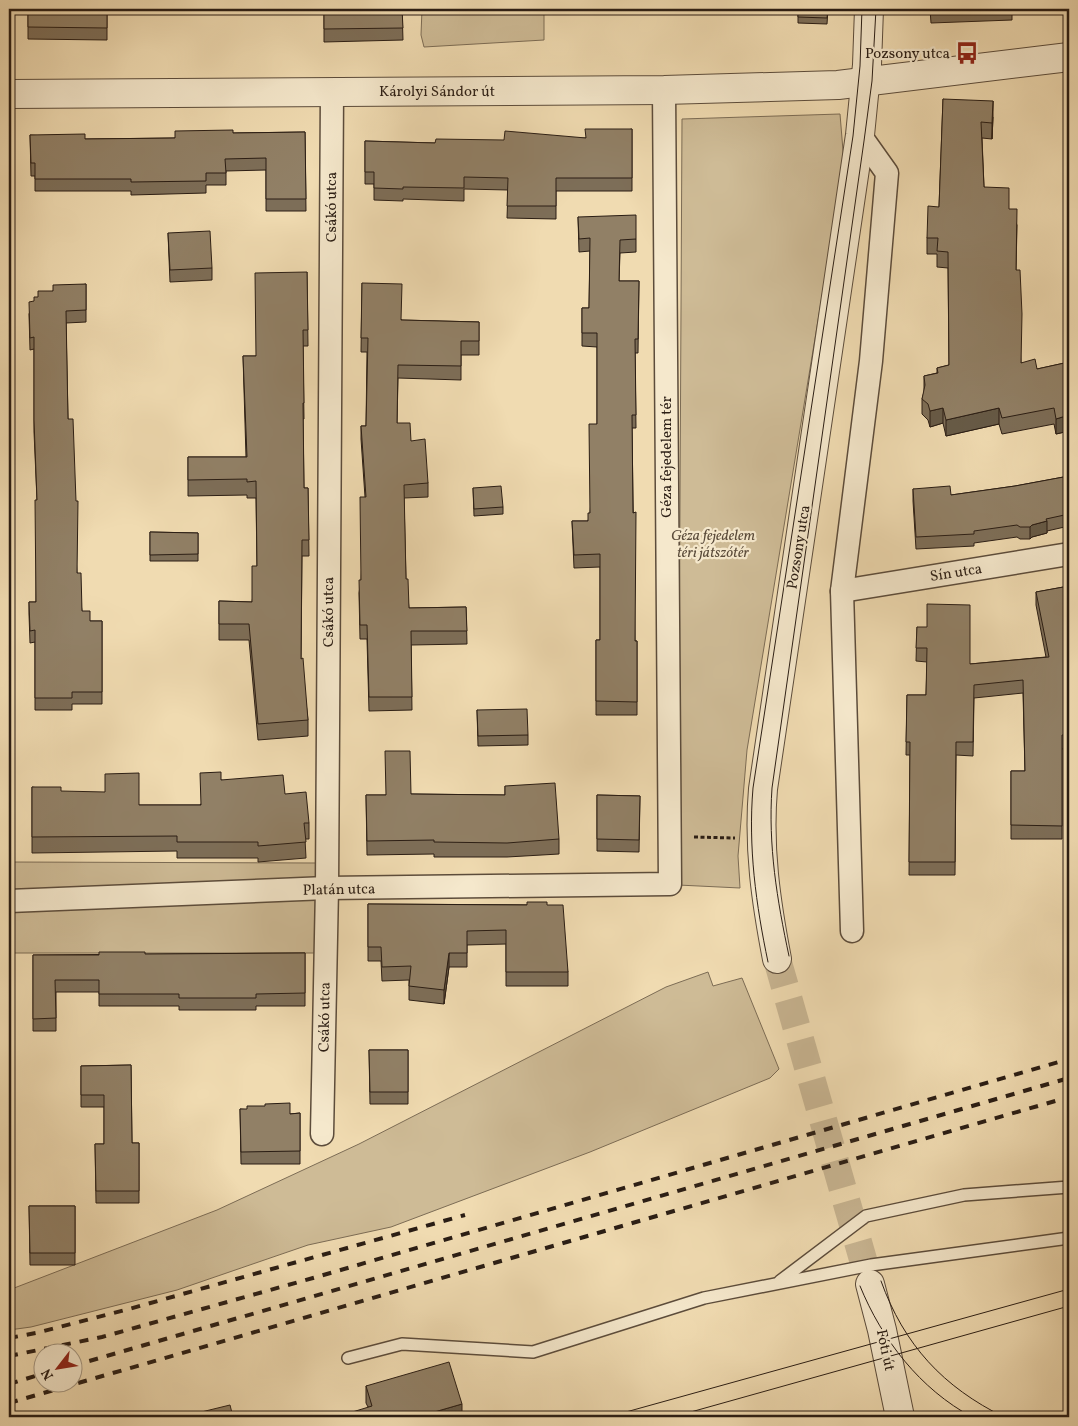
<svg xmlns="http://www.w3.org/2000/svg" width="1078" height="1426" font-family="Vollkorn,serif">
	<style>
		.green { fill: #cebb96; stroke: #7c6c55 }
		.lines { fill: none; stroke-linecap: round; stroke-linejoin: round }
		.tertiary-tunnel { stroke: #c8b592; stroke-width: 28; stroke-dasharray: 28 14; stroke-linecap: butt }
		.service-casing { stroke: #5c4c3b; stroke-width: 14 }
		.minor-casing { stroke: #5c4c3b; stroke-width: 25 }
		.tertiary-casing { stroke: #5c4c3b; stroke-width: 30 }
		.path { stroke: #2a1d14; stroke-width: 3; stroke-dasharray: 4 2.5; stroke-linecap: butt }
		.service { stroke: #f5e8cc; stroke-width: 11 }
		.minor { stroke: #f5e8cc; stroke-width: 22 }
		.tertiary { stroke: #f5e8cc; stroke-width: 28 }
		.tram { stroke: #2a1d14; stroke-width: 1 }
		.rail { stroke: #2a1d14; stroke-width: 4; stroke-dasharray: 9 9; stroke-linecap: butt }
		.wall { fill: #7d6e58; stroke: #2a1d14 }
		.shaded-wall { fill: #665a47; stroke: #2a1d14 }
		.building { fill: #918066; stroke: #2a1d14 }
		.labels { text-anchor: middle; stroke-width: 4.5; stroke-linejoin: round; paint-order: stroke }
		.poi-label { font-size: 15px; fill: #2a1d14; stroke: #f5e8cc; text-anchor: end }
		.street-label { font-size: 15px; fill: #2a1d14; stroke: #f5e8cc }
		.park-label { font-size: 15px; font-style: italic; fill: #5b4c3b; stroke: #f5e8cc }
	</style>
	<rect width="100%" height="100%" fill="#f0dbb1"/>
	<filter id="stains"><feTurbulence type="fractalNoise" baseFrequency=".004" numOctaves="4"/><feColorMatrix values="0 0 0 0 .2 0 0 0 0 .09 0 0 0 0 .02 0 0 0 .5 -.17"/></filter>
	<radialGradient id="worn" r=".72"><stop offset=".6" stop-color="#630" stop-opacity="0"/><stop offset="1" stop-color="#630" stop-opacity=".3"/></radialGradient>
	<g class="green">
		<path d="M422,9H544V40L424,47L421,35Z"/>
		<path d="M840,114L844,163L747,750L738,856L740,888L678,885L682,119Z"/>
		<path d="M9,862L317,863L316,953H9Z"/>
		<path d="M708,972L713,986L742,978L779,1069L770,1078L590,1152L391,1227L308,1245L177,1290L31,1327L9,1330V1290L217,1210L359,1144L666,987Z"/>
	</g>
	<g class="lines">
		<path class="tertiary-tunnel" d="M777,959L870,1284"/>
		<defs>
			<g id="service">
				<path d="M780,1281L866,1216L964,1195L1069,1187"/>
				<path d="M348,1358L402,1344L533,1352L704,1298L871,1265L1069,1238"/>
			</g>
			<g id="minor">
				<path d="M842,591L1069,554"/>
				<path d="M9,901L327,888L670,884L664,90"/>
				<path d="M852,931L842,591L871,361L887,173L860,135"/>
				<path d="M322,1134L327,888L332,91"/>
			</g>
			<g id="tertiary">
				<path d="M9,94L664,90L838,85L1069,57"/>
				<path d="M777,959C766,902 758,847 763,789L860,135L867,65L869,9"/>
				<path d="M870,1284L882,1330L900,1417"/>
			</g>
		</defs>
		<use href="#service" class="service-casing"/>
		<use href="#minor" class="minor-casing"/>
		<use href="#tertiary" class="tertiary-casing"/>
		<path class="path" d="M694,837L735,838"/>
		<use href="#service" class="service"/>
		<use href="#minor" class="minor"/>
		<use href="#tertiary" class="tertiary"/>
		<g class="tram">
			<path d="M789,956C777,900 768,845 772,788L864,141L872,81L876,9"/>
			<path d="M768,962C756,905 748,847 753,788L853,136L860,66L862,9"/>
			<path d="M881,1281C904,1345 943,1387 1004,1417"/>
			<path d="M860,1286C882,1340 920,1389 972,1417"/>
			<path d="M608,1417L1069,1289"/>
			<path d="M673,1417L1069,1306"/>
		</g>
		<g class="rail">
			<path d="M9,1338L36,1333L129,1309L465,1215"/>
			<path d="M9,1356L102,1337L313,1278L1069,1059"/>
			<path d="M72,1366L1069,1078"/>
			<path d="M9,1384L42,1374"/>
			<path d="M9,1403L1069,1097"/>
		</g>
	</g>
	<g class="wall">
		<path d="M28,9H107V40L28,39Z"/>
		<path d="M324,9H402L403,40L324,42Z"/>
		<path d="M798,9H828L827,24L798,23Z"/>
		<path d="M930,9H1012V20L931,23Z"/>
		<path d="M943,99L993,117L992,139L982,138L984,187L1009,209L1017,225L1016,270L1021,363L1037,369L1069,362V431L1056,434L1054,424L1002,434L999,424L946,436L943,423L930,427L928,420L922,414V399L924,392V376L937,373V368L949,365L948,268L937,267V254H927V238L939,207Z"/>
		<path d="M632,129V191H556V219L507,218L508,190L464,189V201L403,199V201L374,200V184H365V141L435,143L586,138Z"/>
		<path d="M305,132L306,211H266V170L226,171V185H206V193L131,195V191H35V176H31L30,135L85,139L175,138L233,133Z"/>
		<path d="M578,217L636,239V252L620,253L619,281H639L638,353H635L636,428H632L635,641H637V715H596V640H600V567L574,568L572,521H588L590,513L597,424V347L582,346V308H589L590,251L579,252Z"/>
		<path d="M168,233L212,268V280L170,282Z"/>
		<path d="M307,272L308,346H303L304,419H303L304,488H308L309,556H302L301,659L308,720V736L258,740L249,640H219V601L252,602L257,566L256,498H247V495L188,496V457H246L243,356H256Z"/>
		<path d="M362,283L402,320L479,322V355H461V380L398,378L397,423L411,441L428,483V497L404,498L406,579L409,608L466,607L467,644L411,645L412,710L369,711L367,639H360L359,593L361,580L365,497L361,439V426H366L367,352H361Z"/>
		<path d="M86,284V322L66,323L68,419L77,573L82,611L90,621H102V704H72V710H35V642L30,643L29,614V602H36L37,500L34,432V349L30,350L29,314L34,301L38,297L53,291Z"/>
		<path d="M1069,476V526L1047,531V533L1032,537L1030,539H1020L1017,537L974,543V546L916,549L913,501V489L951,495L1015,486Z"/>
		<path d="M473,488L503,507V514L474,516Z"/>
		<path d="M150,532L198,533V561H150Z"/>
		<path d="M1069,586V748L1062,749V839H1011V771H1025L1023,693L974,698L973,756L956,755L955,875H909L910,755H906L907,695H926L927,662L916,661L917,627L970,664L1046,657L1036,605V592Z"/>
		<path d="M477,710L528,735V745L478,746Z"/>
		<path d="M221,780L285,794L309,823V839H305L306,858L258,862V858H177V851L32,853V787L139,805H200Z"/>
		<path d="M505,786L559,839V854L507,857H434V854L367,855L366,795H385L411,794L505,795Z"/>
		<path d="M597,795L640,796L639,852L597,851Z"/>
		<path d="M368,904L547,905L568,972V986H506V944L467,945V967H449L444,1004L409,1000V980L382,981L381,961H368Z"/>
		<path d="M305,953V1006H256V1010H179V1006H99V992H56V1031H33V955Z"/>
		<path d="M369,1050H408V1104H370Z"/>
		<path d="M131,1065L132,1143H139V1203H96L95,1144H104V1107H81V1066Z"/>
		<path d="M240,1109L290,1114L300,1113V1164H241Z"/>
		<path d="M29,1206H75V1265H30Z"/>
		<path d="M366,1386L462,1417L368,1407L366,1403Z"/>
	</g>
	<g class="shaded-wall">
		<path d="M993,101V117L992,139V123Z"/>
		<path d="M943,408V423L930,427V411Z"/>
		<path d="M999,408V424L946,436V420Z"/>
		<path d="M1069,415V431L1056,434V419Z"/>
		<path d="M1047,521V533L1032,537L1030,539V527L1032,525Z"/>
		<path d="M449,953V967L444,1004V990Z"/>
		<path d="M462,1404V1417H417Z"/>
	</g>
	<g class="building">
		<path d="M28,9H107V28L28,27Z"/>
		<path d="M324,9H402L403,28L324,29Z"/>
		<path d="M798,9H828L827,18L798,17Z"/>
		<path d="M943,99L993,101L992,123L981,122L984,187L1009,188V209H1017L1016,270H1020L1022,314L1021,363L1035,359L1037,369L1069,362V415L1056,419L1054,408L1002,418L999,408L946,420L943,408L930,411L928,404L922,399L925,385L924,376L938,373L937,368L949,365L948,252L937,251L938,238H927L928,206L939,207Z"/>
		<path d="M585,129H632V178H556V206H507L508,178L464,177V188L403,187V189L374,188V172H365V141L435,143L436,139L504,140L505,131L586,138Z"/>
		<path d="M233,130V133L305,132L306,199H266V158L225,159L226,173H206V181L131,182V179H35V163H31L30,135L85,134V139L175,138V131Z"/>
		<path d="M636,215V239L620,240L619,281H639L638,339H635L636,415H632L633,513L636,512L635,641H637V702L596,701V640H600V554L574,555L572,521H588V513H590L589,424H597V333H582V308H589L590,238L579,239L578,217Z"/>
		<path d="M210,231L212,268L170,270L168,233Z"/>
		<path d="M307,272L308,330H303L304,403H303L304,488H308L309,540H302L301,659L303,658L308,720L258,724L249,624H219V601L252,602V566H257L256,481L247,482V479L188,480V457H247L243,356H256L255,273Z"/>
		<path d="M362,283L402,284L401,320L479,322V341H461V366L398,365L397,423H410L411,441L425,439L428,483L404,485L406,579H408L409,608L466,607L467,631H411L412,697H369L367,625H360L359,580H361L360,497H366L361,426H366L368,338H361Z"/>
		<path d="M86,284V310L66,311L68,419H73L76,501H78L77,573H81L82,611H90V621H102V692H72V698H35V630L30,631L29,602H36L35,500H37L34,420V337L30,338L29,302L34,301V297H38V291H53V285Z"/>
		<path d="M1069,476V514L1046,519L1047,521L1032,525L1030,527H1020L1017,525L974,531V534L916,537L913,489L950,486L951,495L1015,486Z"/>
		<path d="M501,486L503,507L474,509L473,488Z"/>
		<path d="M150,532L198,533V554L150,555Z"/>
		<path d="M1069,586V735H1062V826L1011,825V771H1025L1023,680L974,685L973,742H956L955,862H909L910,742H906L907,695H926L927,648H916L917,627H927V604L970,605V664L1049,657L1036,592Z"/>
		<path d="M527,709L528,735L478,736L477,710Z"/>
		<path d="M385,751H410L411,794L505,795V786L555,783L559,839L507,843L434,842V840L367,841L366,795H386Z"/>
		<path d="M221,772V780L283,775L285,794L306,792L309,823H304L306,842L258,846V842H177V836L32,837V787H61V791L105,792V774L139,773V805H201L200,773Z"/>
		<path d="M597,795L640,796L639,840L597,839Z"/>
		<path d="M527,902H547V905H563L568,972H506V930L467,931V953H449L444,990L409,986L411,966L382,967L381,947H368V904L527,905Z"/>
		<path d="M99,952H145V954L305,953V993L256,994V998H179V994H99V980H55L56,1018L33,1019V955H99Z"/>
		<path d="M369,1050H408V1092H370Z"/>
		<path d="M131,1065L132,1143H139V1191H96L95,1144H104V1095H81V1066Z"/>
		<path d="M290,1103V1114L300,1113V1151L241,1152L240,1109H247V1106H265V1104Z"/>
		<path d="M29,1206H75V1253H30Z"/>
		<path d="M449,1362L462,1404L417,1417H336L372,1406L366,1386Z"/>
		<path d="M230,1405L233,1417H189V1415Z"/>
	</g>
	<defs>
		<symbol id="bus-bare" viewBox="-9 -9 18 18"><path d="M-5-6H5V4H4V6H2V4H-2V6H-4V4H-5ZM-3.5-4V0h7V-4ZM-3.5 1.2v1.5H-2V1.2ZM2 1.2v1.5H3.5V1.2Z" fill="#8f2418" stroke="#f5e8cc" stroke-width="2.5" paint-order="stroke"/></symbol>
	</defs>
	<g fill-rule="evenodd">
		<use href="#bus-bare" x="951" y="37" width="32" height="32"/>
	</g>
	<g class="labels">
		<g class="poi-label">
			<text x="950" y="58">Pozsony utca</text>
		</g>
		<g class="street-label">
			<text x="437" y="96">Károlyi Sándor út</text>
			<text transform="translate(331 207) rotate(-90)" y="5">Csákó utca</text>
			<text transform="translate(666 457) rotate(-90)" y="5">Géza fejedelem tér</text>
			<text transform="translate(798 547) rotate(-81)" y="5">Pozsony utca</text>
			<text transform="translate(956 572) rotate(-9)" y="5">Sín utca</text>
			<text transform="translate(328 612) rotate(-90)" y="5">Csákó utca</text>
			<text transform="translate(339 889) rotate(-1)" y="5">Platán utca</text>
			<text transform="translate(324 1017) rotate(-89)" y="5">Csákó utca</text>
			<text transform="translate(886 1350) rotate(78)" y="5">Fóti út</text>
		</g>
		<g class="park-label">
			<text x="713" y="540">Géza fejedelem<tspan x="713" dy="17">téri játszótér</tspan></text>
		</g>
	</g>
	<rect width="1078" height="1426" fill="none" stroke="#f0dbb1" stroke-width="30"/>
	<rect x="10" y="10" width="1058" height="1406" fill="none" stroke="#2a1d14" stroke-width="2.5"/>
	<rect x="15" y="15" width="1048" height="1396" fill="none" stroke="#2a1d14"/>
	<g transform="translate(58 1368) rotate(239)"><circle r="24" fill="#f5e8cc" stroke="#a49782"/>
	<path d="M0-4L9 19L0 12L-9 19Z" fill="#8f2418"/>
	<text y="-8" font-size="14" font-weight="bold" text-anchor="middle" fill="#2a1d14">N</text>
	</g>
	<rect width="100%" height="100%" filter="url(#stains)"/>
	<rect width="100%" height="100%" fill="url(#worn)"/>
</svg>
